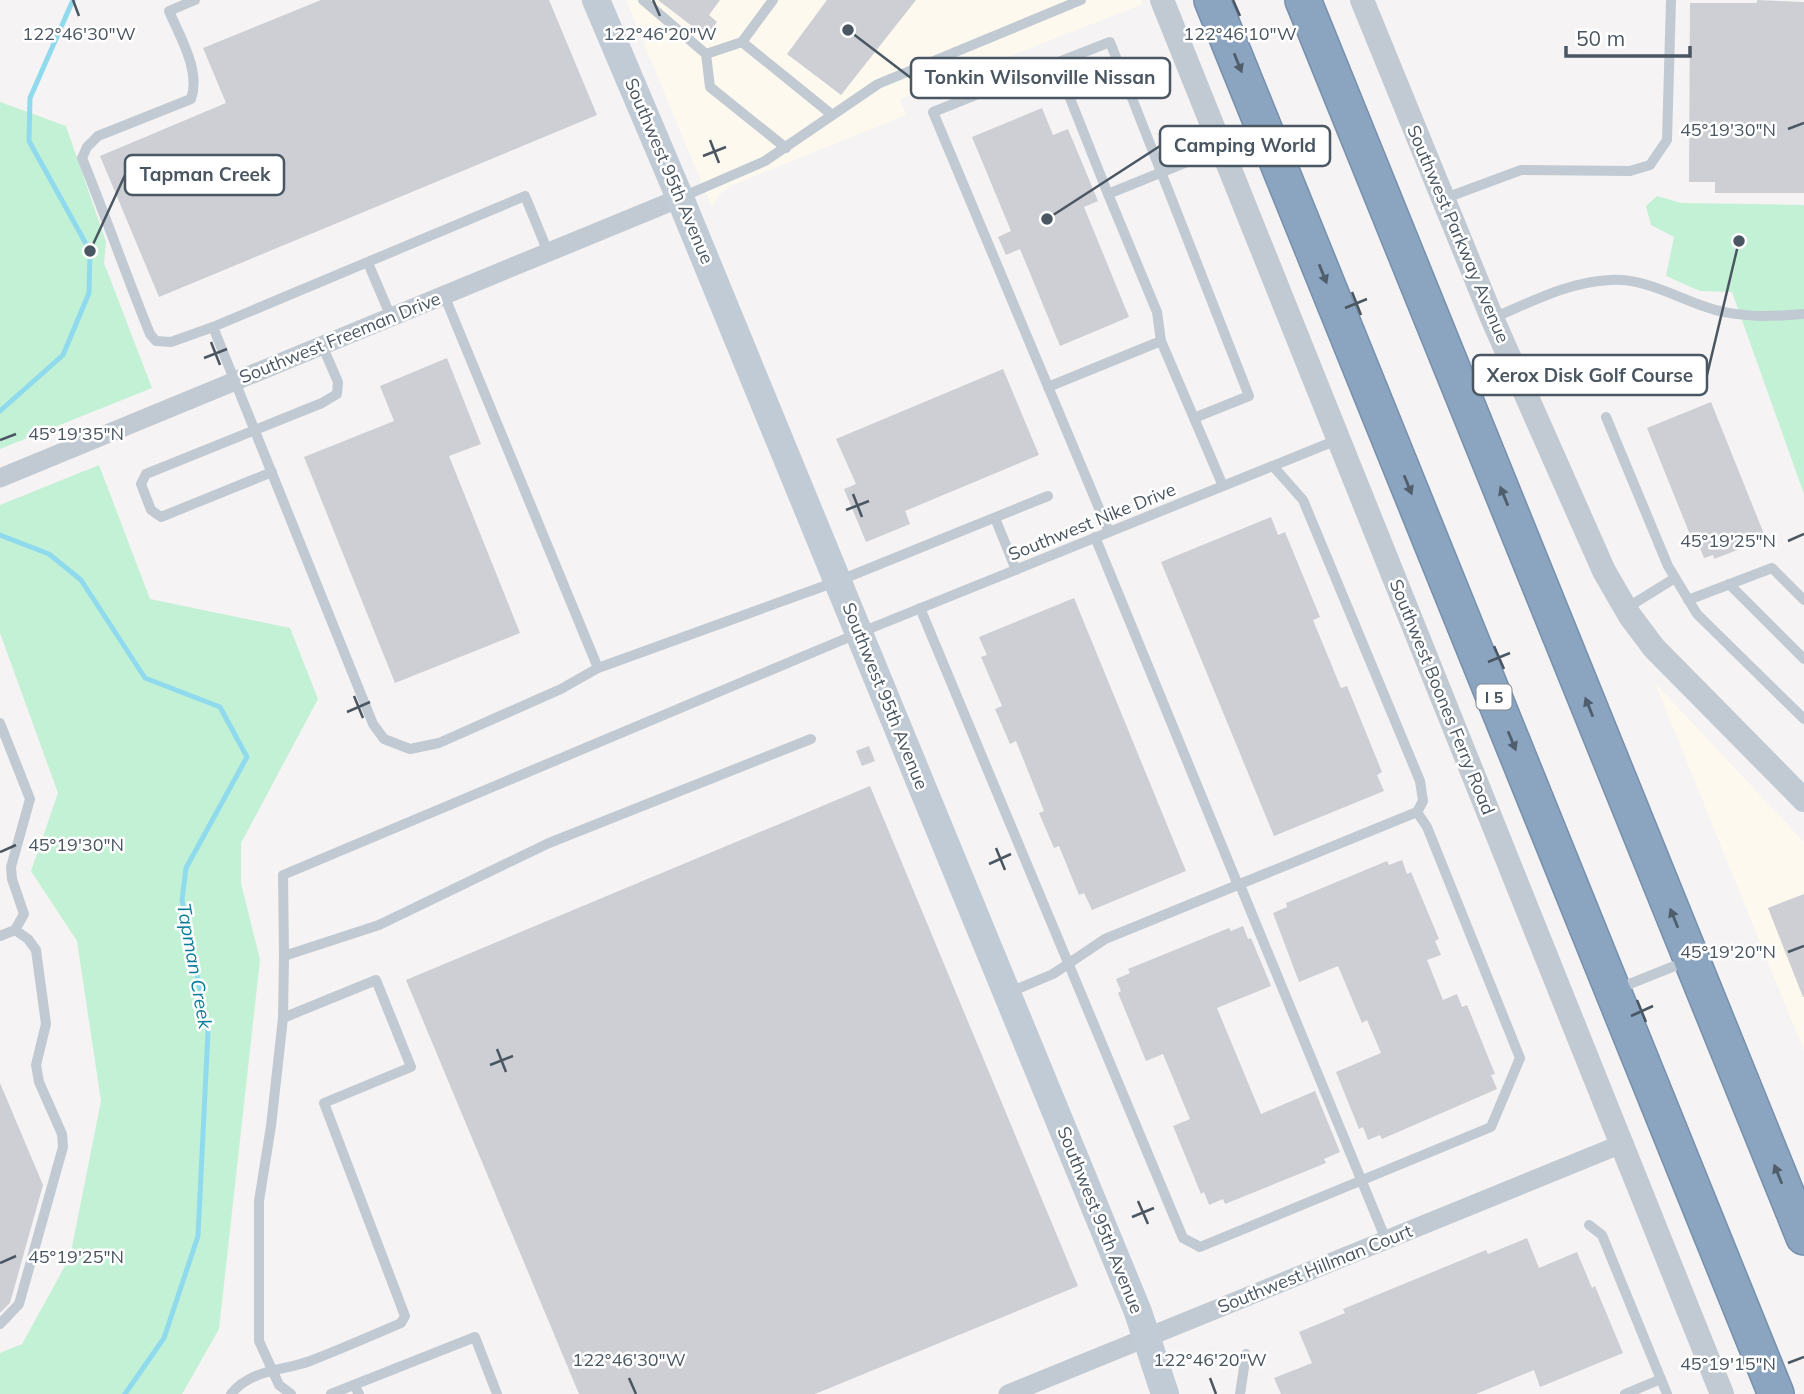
<svg xmlns="http://www.w3.org/2000/svg" width="1804" height="1394" font-family="Mulish,sans-serif">
	<style>
		.commercial { fill: #fdf9ef }
		.green { fill: #c3f1d5 }
		.lines { fill: none; stroke-linecap: round; stroke-linejoin: round }
		.stream { stroke: #90daee; stroke-width: 5 }
		.building { fill: #cdcfd5 }
		.motorway-casing { stroke: #7690ad; stroke-width: 38 }
		.service { stroke: #c1cad2; stroke-width: 10 }
		.minor { stroke: #c1cad2; stroke-width: 19 }
		.tertiary { stroke: #c1cad2; stroke-width: 24 }
		.secondary { stroke: #c1cbd6; stroke-width: 28 }
		.motorway { stroke: #8ba5c1; stroke-width: 35 }
		.oneway { fill: #505e6b }
		.ticks { fill: none; stroke: #4a5661; stroke-width: 2.5 }
		.labels { text-anchor: middle; stroke-width: 5; stroke-linejoin: round; paint-order: stroke }
		.shield { fill: #fff; stroke: #808990; stroke-width: 2 }
		.shield-label { font-size: 16px; font-weight: bold; fill: #4a5661 }
		.street-label { font-size: 18px; fill: #4a5661; stroke: #fff }
		.water-label { font-size: 19px; font-style: italic; fill: #0c7c9b; stroke: #fff }
		.ticks-label { font-size: 18px; text-anchor: middle; fill: #4a5661; stroke: #fff; stroke-width: 5; stroke-linejoin: round; paint-order: stroke }
		.leader { fill: none; stroke: #4a5661; stroke-width: 2.5 }
		.callout-dot { fill: #4a5661; stroke: #fff; stroke-width: 2.5 }
		.callout { fill: #fff; stroke: #4a5661; stroke-width: 2.5 }
		.callout-label { font-size: 19px; text-anchor: middle; font-weight: bold; fill: #4a5661 }
	</style>
	<rect width="100%" height="100%" fill="#f5f3f3"/>
	<g class="commercial">
		<path d="M626,0H1141L1143,4L900,99L906,115L732,185L718,196L712,208Z"/>
		<path d="M1655,683L1804,842V1051Z"/>
	</g>
	<g class="green">
		<path d="M0,102L66,126L106,242L104,263L152,388L0,449Z"/>
		<path d="M1657,196L1681,203L1804,205V494L1732,292L1700,291L1666,276L1674,237L1651,225L1646,206Z"/>
		<path d="M99,465L150,599L290,628L318,699L241,843V883L260,960L219,1329L182,1394H0V1353L22,1344L70,1257L101,1101L77,941L31,871L58,793L0,633V505Z"/>
	</g>
	<g class="lines">
		<g class="stream">
			<path d="M0,411L63,355L89,293L90,251L29,141L30,98L73,0"/>
			<path d="M0,535L49,554L81,580L145,678L220,707L247,757L186,868L182,900L208,1031L198,1236L164,1338L125,1394"/>
		</g>
	</g>
	<g class="building">
		<path d="M321,0H549L597,115L159,297L100,156L226,103L203,48Z"/>
		<path d="M658,0H720L709,15L717,22L708,34L699,27L697,30Z"/>
		<path d="M827,0H916L841,95L787,54Z"/>
		<path d="M1757,0L1804,2V193H1715V182H1689L1690,3H1757Z"/>
		<path d="M1042,108L1053,135L1068,129L1098,201L1084,207L1129,317L1060,346L1020,249L1006,255L998,237L1011,231L972,137Z"/>
		<path d="M447,358L481,444L449,456L520,633L395,683L304,457L394,421L380,386Z"/>
		<path d="M1003,369L1039,455L905,511L910,524L866,542L844,489L856,484L836,439Z"/>
		<path d="M1711,402L1766,539L1714,559L1713,555L1704,558L1697,540L1693,542L1647,428Z"/>
		<path d="M1271,517L1278,535L1285,532L1320,617L1313,620L1341,688L1347,686L1382,772L1377,775L1384,791L1274,836L1161,562Z"/>
		<path d="M1074,598L1186,871L1092,910L1084,893L1079,895L1059,846L1054,848L1039,813L1044,811L1016,741L1010,744L995,709L1002,706L981,657L987,655L979,637Z"/>
		<path d="M869,746L875,761L862,766L856,751Z"/>
		<path d="M870,786L1078,1286L815,1394H579L406,980Z"/>
		<path d="M1402,860L1407,874L1411,872L1439,939L1435,941L1441,955L1427,960L1443,1000L1457,994L1462,1007L1467,1005L1495,1074L1491,1075L1497,1089L1382,1139L1380,1135L1368,1140L1363,1127L1359,1129L1336,1072L1381,1053L1367,1020L1362,1023L1338,966L1299,982L1273,913L1287,907L1286,903L1387,861L1389,865Z"/>
		<path d="M1804,894V997H1803L1768,908Z"/>
		<path d="M1243,926L1248,939L1251,938L1271,986L1217,1008L1261,1114L1315,1091L1340,1152L1324,1159L1326,1163L1225,1204L1223,1199L1209,1205L1204,1192L1201,1194L1173,1126L1190,1119L1163,1054L1146,1061L1118,993L1121,991L1116,979L1130,973L1128,969L1229,928L1231,931Z"/>
		<path d="M0,1083L43,1185L10,1303L0,1313Z"/>
		<path d="M1527,1238L1539,1268L1577,1252L1592,1288L1595,1286L1623,1353L1540,1387L1534,1370L1476,1394H1281L1274,1378L1312,1363L1299,1332L1345,1313L1343,1309L1486,1250L1488,1254Z"/>
	</g>
	<g class="lines">
		<defs>
			<g id="motorway">
				<path d="M1212,0L1776,1394"/>
				<path d="M1303,0L1804,1237"/>
			</g>
		</defs>
		<use href="#motorway" class="motorway-casing"/>
		<g class="service">
			<path d="M195,0L169,11C180,37 201,71 191,99L98,136L87,147L82,158C106,217 126,275 150,334L156,341L171,342L213,327L525,196L548,252"/>
			<path d="M643,0L706,54L710,87L786,148"/>
			<path d="M742,42L773,0"/>
			<path d="M706,54L742,42L831,114"/>
			<path d="M1056,63L1110,42L1249,396L1194,418"/>
			<path d="M1108,194L1157,312L1161,341L1223,486"/>
			<path d="M682,197L765,161L878,84L1081,0"/>
			<path d="M1443,199L1521,170L1630,171L1650,165L1667,140L1671,0"/>
			<path d="M368,263L391,317"/>
			<path d="M444,295L598,668"/>
			<path d="M1493,318C1531,302 1568,282 1610,280C1643,278 1672,295 1703,306C1735,318 1770,317 1804,314"/>
			<path d="M213,327L373,724L384,739L410,749L439,743L561,689L598,668L838,581L1048,496"/>
			<path d="M1048,387L1161,341"/>
			<path d="M1606,417L1668,566L1697,614L1804,719"/>
			<path d="M272,472L161,517L151,510L141,484L146,474L322,403L337,394L338,382L322,345"/>
			<path d="M995,518L1016,570"/>
			<path d="M1109,532L933,112L1056,63L1108,194L1219,149"/>
			<path d="M1095,537L1238,885"/>
			<path d="M1729,584L1804,659"/>
			<path d="M1688,600L1772,568L1804,600"/>
			<path d="M920,608L1183,1238L1200,1247L1491,1127L1520,1058L1427,827L1417,812"/>
			<path d="M1625,609L1675,578"/>
			<path d="M0,723L30,799L11,867L12,879L24,914L15,930L0,936"/>
			<path d="M811,739L549,843L379,925L284,956L283,875L859,633L1337,440"/>
			<path d="M1240,885L1386,1240"/>
			<path d="M284,956L283,1018L271,1126L259,1201V1341L279,1385L291,1394"/>
			<path d="M1617,989L1687,961"/>
			<path d="M1010,992L1053,974L1105,939L1417,812L1423,801L1420,781L1303,500L1273,466"/>
			<path d="M1589,1225L1602,1235L1667,1394"/>
			<path d="M0,1324L19,1304L63,1147L62,1134L39,1082L36,1065L46,1024L36,950L28,939L15,930"/>
			<path d="M354,1385L359,1394"/>
			<path d="M231,1394C251,1369 283,1371 310,1361C341,1349 371,1336 401,1323L405,1316L324,1103L411,1067L376,980L283,1018"/>
			<path d="M331,1394L475,1337L497,1394"/>
			<path d="M1240,1394L1246,1354"/>
			<path d="M1625,1394L1661,1379"/>
		</g>
		<g class="minor">
			<path d="M0,478L680,198"/>
			<path d="M1008,1394L1624,1143"/>
		</g>
		<g class="tertiary">
			<path d="M1162,0L1722,1394"/>
			<path d="M1362,0L1492,318L1604,571L1630,616L1654,648L1804,800"/>
		</g>
		<path class="secondary" d="M596,0L680,198L1138,1312L1165,1394"/>
		<use href="#motorway" class="motorway"/>
	</g>
	<defs><path id="oneway-solid" d="M-6-.8H1V-3.2L6.5 0L1 3.2V.8H-6Z" transform="scale(1.75)"/></defs>
	<g class="oneway">
		<use href="#oneway-solid" transform="translate(1238 63) rotate(68)"/>
		<use href="#oneway-solid" transform="translate(1323 274) rotate(68)"/>
		<use href="#oneway-solid" transform="translate(1408 485) rotate(68)"/>
		<use href="#oneway-solid" transform="translate(1504 496) rotate(-112)"/>
		<use href="#oneway-solid" transform="translate(1589 707) rotate(-112)"/>
		<use href="#oneway-solid" transform="translate(1512 741) rotate(68)"/>
		<use href="#oneway-solid" transform="translate(1674 918) rotate(-112)"/>
		<use href="#oneway-solid" transform="translate(1778 1174) rotate(-112)"/>
	</g>
	<path class="ticks" d="M73,0L79,16M653,0L660,16M1233,0L1240,16M1788,129L1804,123M710,140L719,163M703,156L726,147M1352,292L1361,315M1345,308L1367,299M211,342L220,365M204,358L227,349M0,440L16,434M853,494L862,517M846,510L869,501M1788,541L1804,534M1494,646L1504,669M1488,662L1510,653M354,696L363,718M347,712L370,702M996,848L1005,870M0,852L16,845M989,864L1011,854M1788,952L1804,946M1637,1000L1646,1022M1631,1016L1653,1006M497,1049L506,1072M490,1065L513,1056M1138,1201L1148,1224M1132,1217L1154,1208M0,1263L16,1256M1788,1363L1804,1357M629,1378L636,1394M1210,1378L1216,1394"/>
	<g class="labels">
		<rect class="shield" x="1476.5" y="684.5" width="35" height="25" rx="5"/>
		<g class="shield-label">
			<text x="1494" y="703">I 5</text>
		</g>
		<g class="street-label">
			<text transform="translate(669 171) rotate(67)" y="6">Southwest 95th Avenue</text>
			<text transform="translate(1458 234) rotate(67)" y="6">Southwest Parkway Avenue</text>
			<text transform="translate(340 338) rotate(-22)" y="6">Southwest Freeman Drive</text>
			<text transform="translate(1092 522) rotate(-22)" y="6">Southwest Nike Drive</text>
			<text transform="translate(885 696) rotate(68)" y="6">Southwest 95th Avenue</text>
			<text transform="translate(1442 697) rotate(68)" y="6">Southwest Boones Ferry Road</text>
			<text transform="translate(1100 1220) rotate(68)" y="6">Southwest 95th Avenue</text>
			<text transform="translate(1315 1269) rotate(-22)" y="6">Southwest Hillman Court</text>
		</g>
		<g class="water-label">
			<text transform="translate(195 966) rotate(80)" y="7">Tapman Creek</text>
		</g>
	</g>
	<g class="ticks-label">
		<text x="79" y="40">122°46'30"W</text>
		<text x="660" y="40">122°46'20"W</text>
		<text x="1240" y="40">122°46'10"W</text>
		<text x="1728" y="136">45°19'30"N</text>
		<text x="76" y="440">45°19'35"N</text>
		<text x="1728" y="547">45°19'25"N</text>
		<text x="76" y="851">45°19'30"N</text>
		<text x="1728" y="958">45°19'20"N</text>
		<text x="76" y="1263">45°19'25"N</text>
		<text x="629" y="1366">122°46'30"W</text>
		<text x="1210" y="1366">122°46'20"W</text>
		<text x="1728" y="1370">45°19'15"N</text>
	</g>
	<path class="leader" d="M848 30L911 78M1047 219L1160 146M90 251L125 175M1739 241L1707 375"/>
	<g class="callout-dot">
		<circle cx="848" cy="30" r="7"/>
		<circle cx="1047" cy="219" r="7"/>
		<circle cx="90" cy="251" r="7"/>
		<circle cx="1739" cy="241" r="7"/>
	</g>
	<g class="callout">
		<rect x="911" y="58" width="259" height="40" rx="7"/>
		<rect x="1160" y="126" width="170" height="40" rx="7"/>
		<rect x="125" y="155" width="159" height="40" rx="7"/>
		<rect x="1473" y="355" width="234" height="40" rx="7"/>
	</g>
	<g class="callout-label">
		<text x="1040" y="84">Tonkin Wilsonville Nissan</text>
		<text x="1245" y="152">Camping World</text>
		<text x="205" y="181">Tapman Creek</text>
		<text x="1590" y="382">Xerox Disk Golf Course</text>
	</g>
	<path d="M1566 46v10h124v-10" fill="none" stroke="#4a5661" stroke-width="3.5"/>
	<text x="1576" y="46" font-size="21" fill="#4a5661" stroke="#ffffff" stroke-width="5" paint-order="stroke">50 m</text>
</svg>
